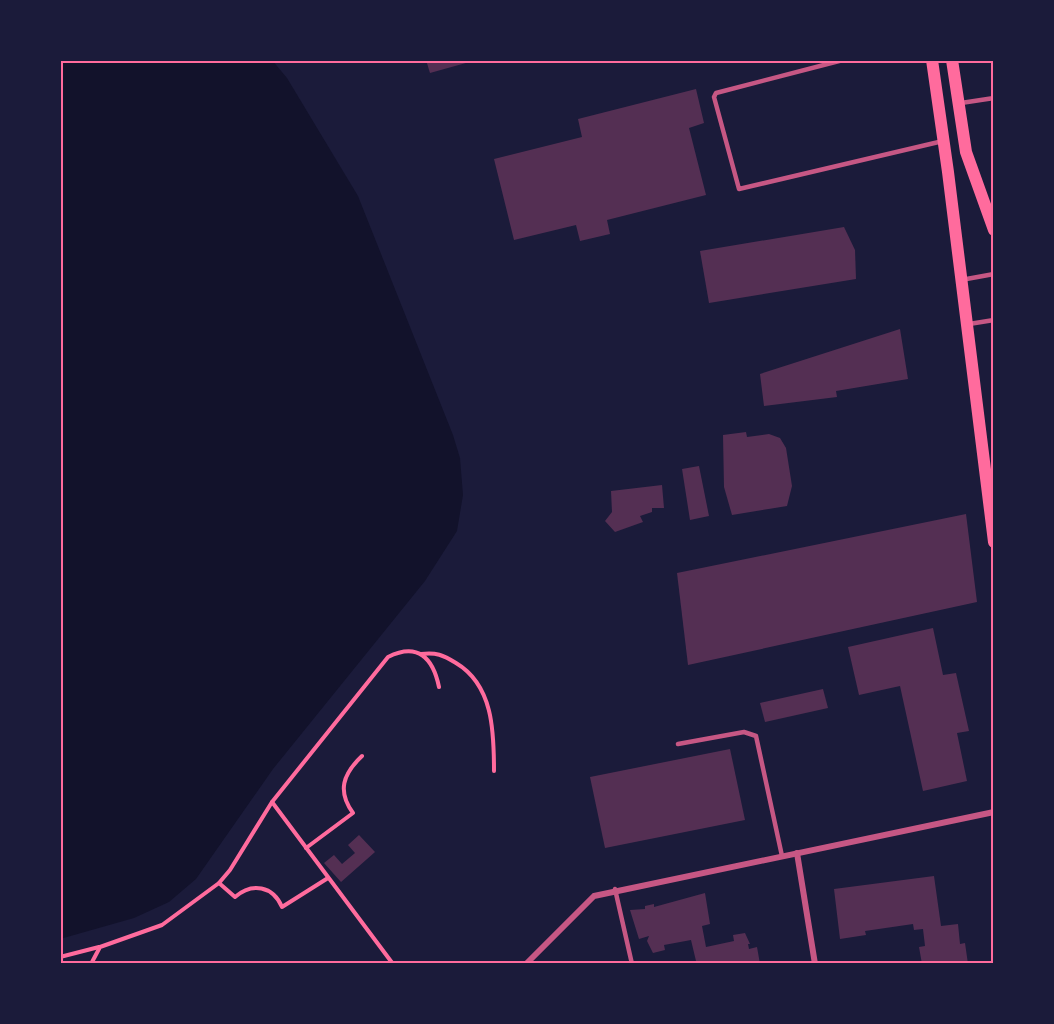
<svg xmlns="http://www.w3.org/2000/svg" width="1054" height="1024" font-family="'Archivo Narrow',sans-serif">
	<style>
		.water { fill: #12122b }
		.building { fill: #542f53 }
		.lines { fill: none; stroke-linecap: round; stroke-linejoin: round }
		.path { stroke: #ff6b9d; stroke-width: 4 }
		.service { stroke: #c65784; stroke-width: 4.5 }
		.minor { stroke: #c65784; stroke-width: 6 }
		.secondary { stroke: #ff6b9d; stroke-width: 12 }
		.neatline { fill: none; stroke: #ff6b9d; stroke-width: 2 }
	</style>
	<rect width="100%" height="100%" fill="#1b1b3a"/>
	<path class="water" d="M60,60H272L287,78L358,196L453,435L460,458L463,495L457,531L425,581L273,769L196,879L169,902L134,918L60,939Z"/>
	<g class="building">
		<path d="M426,60H473V61L430,73Z"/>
		<path d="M696,89L704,123L689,128L706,195L607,220L610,234L580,241L576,225L514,240L494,159L582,137L578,119Z"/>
		<path d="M844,227L855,250L856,279L709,303L700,251Z"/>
		<path d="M900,329L908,379L836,391L837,397L764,406L760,374Z"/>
		<path d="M746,432L747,437L769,434L780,438L786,448L792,486L787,506L732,515L724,487L723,435Z"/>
		<path d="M699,466L709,516L690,520L682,469Z"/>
		<path d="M662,485L664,508H652V512L640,516L643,522L615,532L605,521L612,512L611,491Z"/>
		<path d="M966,514L977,602L688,665L677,573Z"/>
		<path d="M933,628L943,675L956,673L969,731L957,733L967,781L923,791L900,686L859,695L848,647Z"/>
		<path d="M823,689L828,708L765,722L760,703Z"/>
		<path d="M730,749L745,820L605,848L590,777Z"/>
		<path d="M359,835L375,852L341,882L324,863L334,855L342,864L355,853L348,845Z"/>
		<path d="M934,876L941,926L958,924L960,944L965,943L968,964H922L919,947L925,946L923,929L914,930L913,924L865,931L866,935L840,939L834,889Z"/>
		<path d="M705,893L710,924L702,926L706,947L734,941L733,935L745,933L750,944H748L749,949L757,947L760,964H685L696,961L691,940L664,945L665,950L653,953L647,941L649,936L639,939L630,910L645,909V906L654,904V907Z"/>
	</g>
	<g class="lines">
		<g class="path">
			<path d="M421,654C436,652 443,655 456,663C493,685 494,731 494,771"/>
			<path d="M272,802L393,964"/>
			<path d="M306,848L353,813C337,791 343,774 362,756"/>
			<path d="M219,883L235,897C252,882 273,886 282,907L328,878"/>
			<path d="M60,957L99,947"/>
			<path d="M91,964L100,947L162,925L219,883L230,870L272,802L388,657C418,642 433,658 439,687"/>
		</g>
		<g class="service">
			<path d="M843,60L716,93L714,97L739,189L943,141"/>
			<path d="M961,103L994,98"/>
			<path d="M961,280L994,274"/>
			<path d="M969,324L994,320"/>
			<path d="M678,744L744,732L756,736L782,856"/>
			<path d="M615,889L632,964"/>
		</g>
		<g class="minor">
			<path d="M797,853L815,964"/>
			<path d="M526,964L594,896L994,812"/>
		</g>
		<g class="secondary">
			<path d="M932,60L948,172L994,542"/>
			<path d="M952,60L966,152L994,230"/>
		</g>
	</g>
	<rect width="1054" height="1024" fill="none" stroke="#1b1b3a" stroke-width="123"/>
	<rect x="62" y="62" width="930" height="900" class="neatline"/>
</svg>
